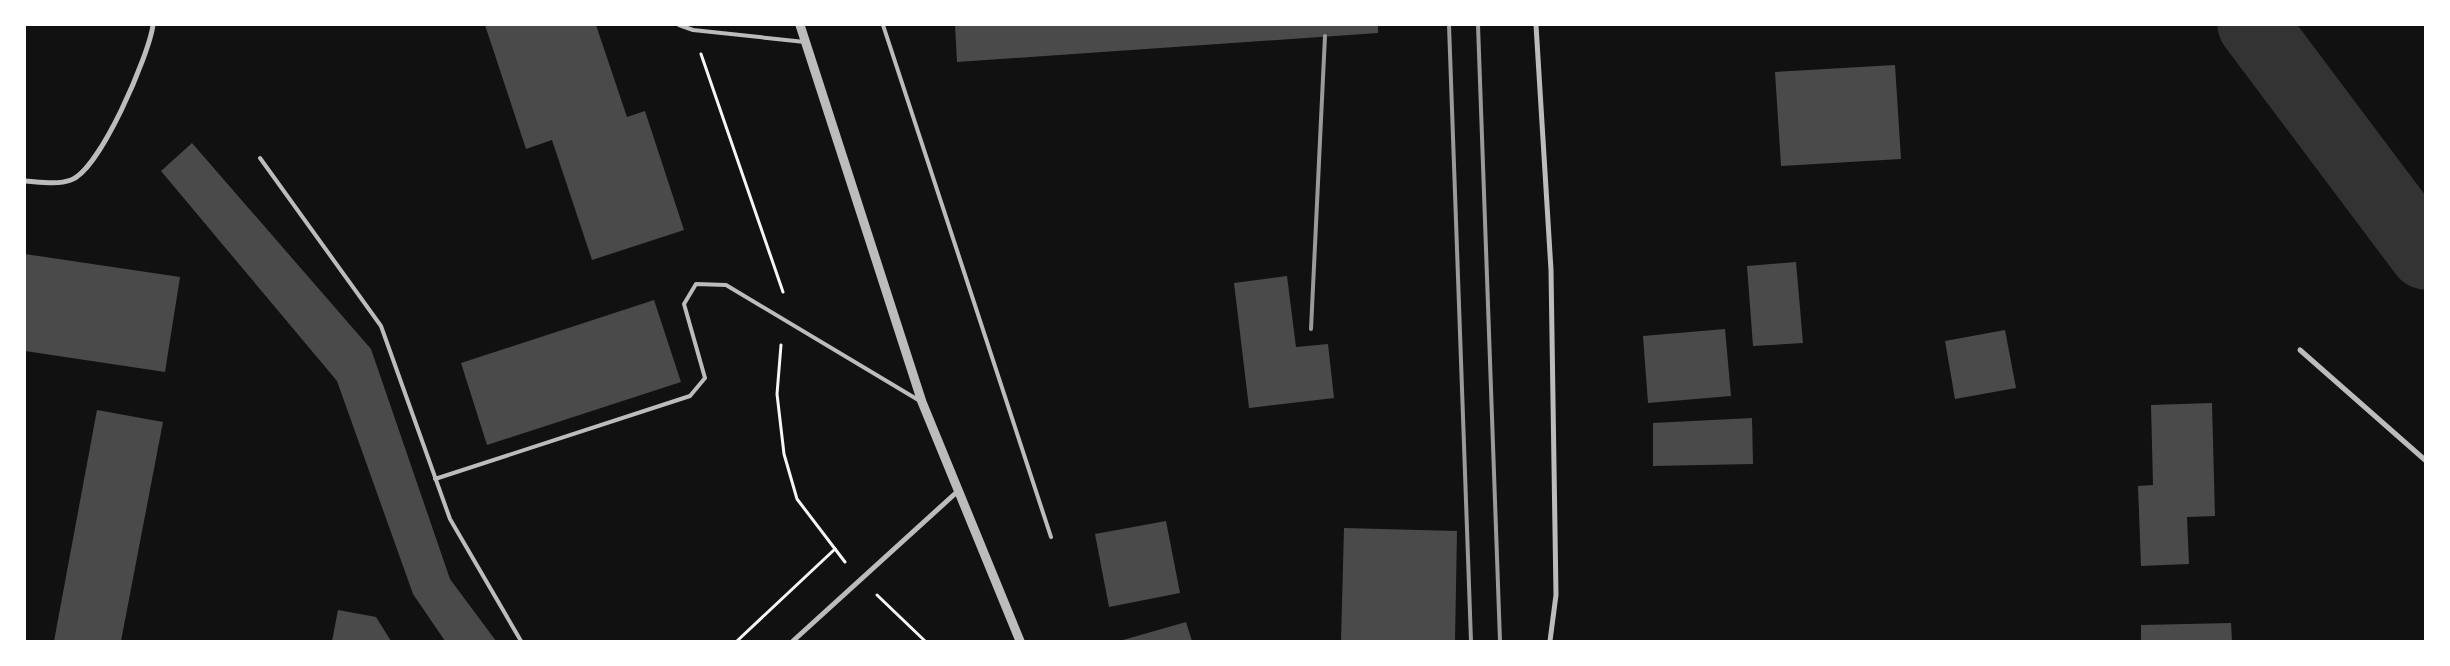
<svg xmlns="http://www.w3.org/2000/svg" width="2450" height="666" font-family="Lato,sans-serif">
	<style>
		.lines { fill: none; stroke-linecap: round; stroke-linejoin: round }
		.river { stroke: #333; stroke-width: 71 }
		.building { fill: #4a4a4a }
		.path { stroke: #f5f5f5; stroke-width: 3 }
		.service { stroke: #bcbcbc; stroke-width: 4 }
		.minor { stroke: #bcbcbc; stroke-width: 5 }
		.tertiary { stroke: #bcbcbc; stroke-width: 9 }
		.rail { stroke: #9a9a9a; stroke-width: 4 }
	</style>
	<rect width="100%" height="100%" fill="#111"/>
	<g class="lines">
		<path class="river" d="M2253,25L2425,254"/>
	</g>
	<g class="building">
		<path d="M485,25H596L627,117L645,111L684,230L592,260L552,140L526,149Z"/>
		<path d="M955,25H1378V33L957,62Z"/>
		<path d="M1895,65L1901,159L1781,166L1775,72Z"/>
		<path d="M192,143L371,349L450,579L496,641H445L413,594L337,381L161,171Z"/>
		<path d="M25,254L180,277L165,372L25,351Z"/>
		<path d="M1796,262L1803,343L1753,346L1747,266Z"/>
		<path d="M1287,276L1296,347L1328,344L1334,398L1249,408L1234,283Z"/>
		<path d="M654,300L681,382L487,445L461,363Z"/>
		<path d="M1725,329L1731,396L1648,403L1643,336Z"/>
		<path d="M2005,330L2016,388L1955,399L1945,341Z"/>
		<path d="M2212,403L2215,516L2187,517L2189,564L2141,566L2138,486L2153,485L2151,405Z"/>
		<path d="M97,410L163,422L121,641H54Z"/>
		<path d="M1752,418L1753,464L1653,466V423Z"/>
		<path d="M1166,521L1180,593L1109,607L1095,534Z"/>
		<path d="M1344,528L1457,531L1455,641H1341Z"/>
		<path d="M338,610L376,617L391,641H332Z"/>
		<path d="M1186,622L1192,641H1123V640Z"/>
		<path d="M2231,623L2232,641H2141V625Z"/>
	</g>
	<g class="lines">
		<g class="path">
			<path d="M701,54L783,292"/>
			<path d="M781,345L777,394L784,454L797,499L845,562"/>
			<path d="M877,595L925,641"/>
			<path d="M737,641L835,549"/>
		</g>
		<g class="service">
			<path d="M679,25L693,30L805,42"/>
			<path d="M883,25L1051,537"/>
			<path d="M260,158L381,326L450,519L521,641"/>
			<path d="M435,479L690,396L705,378L684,304L696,284L726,285L920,401"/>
		</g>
		<g class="minor">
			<path d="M1536,25L1551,270L1556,595L1550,641"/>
			<path d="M25,181C40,182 57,185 71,180C100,170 149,55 153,25"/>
			<path d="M2300,350L2425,460"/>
			<path d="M793,641L958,491"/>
		</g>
		<path class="tertiary" d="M800,25L922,402L1020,641"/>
		<g class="rail">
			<path d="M1449,25L1471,641"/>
			<path d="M1478,25L1500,641"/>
			<path d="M1311,329L1325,36"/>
		</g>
	</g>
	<rect width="2450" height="666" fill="none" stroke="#ffffff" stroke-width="52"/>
</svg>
